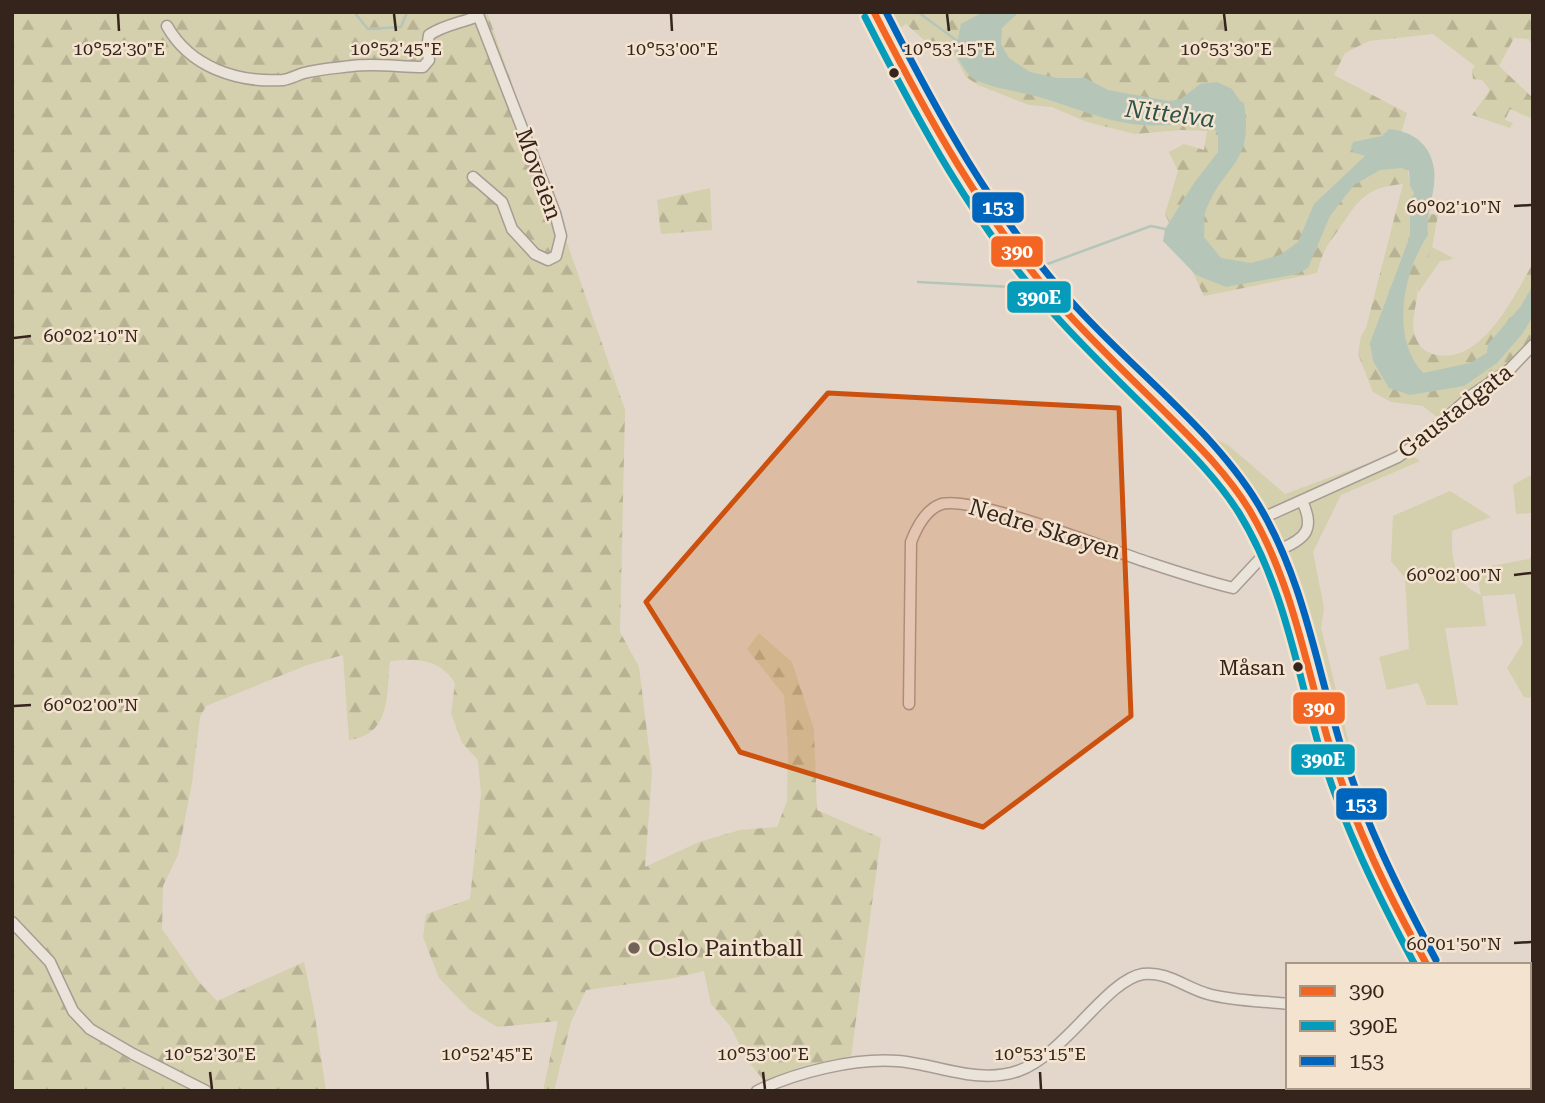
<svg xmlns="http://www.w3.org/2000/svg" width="1545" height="1103" font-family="'Roboto Serif',serif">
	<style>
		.green { fill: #d4cfac }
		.forest { fill: url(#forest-firs) }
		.water { fill: #b5c6b9 }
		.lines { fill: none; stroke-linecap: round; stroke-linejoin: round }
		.stream { stroke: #b5c6b9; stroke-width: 2.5 }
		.minor-casing { stroke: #a79c93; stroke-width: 13 }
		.highway-casing { stroke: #8c827a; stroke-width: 18 }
		.minor { stroke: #eae3da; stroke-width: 10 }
		.highway { stroke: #d4c6b9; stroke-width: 14 }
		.bus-1-casing { stroke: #f4e3ce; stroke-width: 12 }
		.bus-2-casing { stroke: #f4e3ce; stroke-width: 12 }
		.bus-3-casing { stroke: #f4e3ce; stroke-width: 12 }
		.bus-1 { stroke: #f26522; stroke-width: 7 }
		.bus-2 { stroke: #059cbc; stroke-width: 7 }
		.bus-3 { stroke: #0065bd; stroke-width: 7 }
		.marked { fill: #cd510e; fill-opacity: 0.2; stroke: #cd510e; stroke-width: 5; stroke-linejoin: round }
		.ticks { fill: none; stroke: #34241c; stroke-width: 2.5 }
		.bus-dot { fill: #34241c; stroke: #f4e3ce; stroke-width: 2.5 }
		.poi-dot { fill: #716359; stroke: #f4e3ce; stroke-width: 2.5 }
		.labels { text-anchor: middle; stroke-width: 5; stroke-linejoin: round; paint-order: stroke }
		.bus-label { font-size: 21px; fill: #34241c; stroke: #f4e3ce; text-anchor: end }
		.street-label { font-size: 23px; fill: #34241c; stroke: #f4e3ce }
		.poi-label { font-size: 23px; fill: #34241c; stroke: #f4e3ce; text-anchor: start }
		.water-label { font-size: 24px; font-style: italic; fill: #2c534b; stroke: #f4e3ce }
		.ticks-label { font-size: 18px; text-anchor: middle; fill: #34241c; stroke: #f4e3ce; stroke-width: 5; stroke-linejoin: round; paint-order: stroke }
		.line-badge { stroke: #f4e3ce; stroke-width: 2.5 }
		.badge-label { font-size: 19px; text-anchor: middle; font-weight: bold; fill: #fff }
	</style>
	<defs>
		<pattern id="forest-firs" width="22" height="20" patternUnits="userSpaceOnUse" patternTransform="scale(1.75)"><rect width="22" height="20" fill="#d4cfac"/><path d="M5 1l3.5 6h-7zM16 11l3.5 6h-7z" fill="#b7b293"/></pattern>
	</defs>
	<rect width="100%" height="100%" fill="#e2d7ca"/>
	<g class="green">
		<path d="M1432,247L1453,258L1450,260L1440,261L1418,293L1416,287Z"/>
		<path d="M1196,429L1228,445L1285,494L1404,450L1420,461L1341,495L1313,552L1324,608L1321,628L1362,797L1340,749L1307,608L1285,556L1256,504Z"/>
		<path d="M1533,474V537L1531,513L1516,514L1513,485Z"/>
		<path d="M1450,491L1491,517L1452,531C1451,558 1454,584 1481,595L1476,569L1529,559L1533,553V698L1524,697L1507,668L1523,643L1515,594L1482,596L1486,626L1445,628L1458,705H1427L1418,683L1387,690L1379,657L1409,649L1405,578L1391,561L1393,516Z"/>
	</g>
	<g class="forest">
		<path d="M12,12H487L625,410L620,632L639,667L652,773L645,867L699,842L740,830L777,827L787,801L788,750L784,695L747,649L759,633L792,662L814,729L817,810L881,838L851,1056L803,1066L765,1082L748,1061L730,1026L711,1004L704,971L674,978L586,990L571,1022L554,1091H543L558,1021L497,1027L470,1010L439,978L423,937L426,914L470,899L481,794L478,760L462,743L451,713L455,683C439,658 417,659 390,661C386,695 392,734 349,740L343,655L307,665L206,706L200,717L192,783L178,855L163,886L162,929L199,982L217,1001L304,962L314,1010L326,1091H12Z"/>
		<path d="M887,12H1533V48L1529,39L1514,38L1499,66L1533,98V119L1510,109L1505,120L1513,123L1510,128L1472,115L1490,90L1482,80L1473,79L1472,70L1475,66L1433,34L1369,41L1345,53L1334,75L1407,113L1402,130L1410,186L1414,193L1411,211L1438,215L1432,247L1416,287C1421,303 1405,322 1419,344C1422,350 1431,354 1437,355C1482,364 1515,295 1533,263V335L1528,343L1507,365L1438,418L1423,406L1391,402L1373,392L1358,354L1361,336L1366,328L1403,184C1365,187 1358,201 1339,229C1326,247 1323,251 1317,273L1204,296L1165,214L1178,171L1169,152L1184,144L1204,150L1207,131L1181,130L1135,134L1087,122L1052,107L1029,105L978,85L966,77L955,56L923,39L906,24L896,31Z"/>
		<path d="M710,188L712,230L661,234L657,200Z"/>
	</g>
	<path class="water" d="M983,12H1019L1002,28L1001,44L1009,58L1030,72L1057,78H1085L1108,90L1169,101L1181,99L1200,84L1217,82L1232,89L1240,101L1244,103C1254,165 1225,162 1206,210C1203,217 1205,229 1204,237L1221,258L1251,263L1280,255L1298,242L1314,204L1365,156L1353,152L1351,147L1353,142L1382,136L1389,129C1413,131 1431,145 1434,169C1437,191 1425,213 1428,235C1403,272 1390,337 1423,373L1470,363L1487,353L1488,344L1521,306L1533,285V316L1523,333L1497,363L1464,386L1410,395L1389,388L1373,361L1370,343L1410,236V211L1414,193L1410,186L1409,171L1402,168L1380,170L1354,185L1330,216L1308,268L1297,274L1226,287L1196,275L1163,241L1165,229L1194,183L1218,152V134L1214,128C1190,123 1168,126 1144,125C1105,123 1068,104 1031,95C1012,90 991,88 974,79C965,73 960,61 955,53L961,24Z"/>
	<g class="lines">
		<g class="stream">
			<path d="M354,12L368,29L401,27L407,12"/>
			<path d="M918,12L960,43"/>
			<path d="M1042,266L1151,226L1165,229"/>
			<path d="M918,282L1012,287"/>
		</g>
		<defs>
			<g id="minor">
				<path d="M167,26C190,67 237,83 283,80C290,79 297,75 304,73C319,69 336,68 352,66C375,63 400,67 423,67L429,60L427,48L429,35C444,25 461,23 478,16"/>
				<path d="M473,177L502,202L512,229L535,254L548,260L556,256L561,236L555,213L477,12"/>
				<path d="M1256,521L1398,457L1423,439L1472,395L1510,369L1533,345"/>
				<path d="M1281,549C1307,538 1315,528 1302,501"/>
				<path d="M909,704L911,542C916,529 925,511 939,505C966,492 1115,552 1150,563C1177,572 1205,581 1233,588L1260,559"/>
				<path d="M12,922L50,962L73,1011L90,1029L133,1054L206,1091"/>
				<path d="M1462,1087L1464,1091"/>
				<path d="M757,1091C797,1072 854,1058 897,1061C938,1064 978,1085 1018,1071C1065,1055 1106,980 1143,974C1167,971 1186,988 1208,994C1233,1001 1262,1001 1288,1004"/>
			</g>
			<g id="highway">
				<path d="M874,12C927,116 981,218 1060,305C1094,343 1131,378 1166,413C1197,444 1228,474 1250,511C1297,588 1306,666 1331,749C1354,825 1389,896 1427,965"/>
				<path d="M1502,1087L1505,1091"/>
			</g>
		</defs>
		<use href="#minor" class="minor-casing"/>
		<use href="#highway" class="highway-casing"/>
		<use href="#minor" class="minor"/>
		<use href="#highway" class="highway"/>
		<defs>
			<path id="bus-1" d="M874,12C927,116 983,218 1060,305C1095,344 1133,380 1170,417C1199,446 1229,476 1250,511C1294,585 1306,669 1331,750C1354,825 1389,896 1427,965"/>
			<path id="bus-2" d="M865,17C918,121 974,225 1053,313C1088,352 1126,388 1163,425C1190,452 1218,480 1239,513C1284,586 1297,670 1320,750C1343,825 1378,896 1415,965"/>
			<path id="bus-3" d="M886,12C938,114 992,213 1069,299C1128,366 1212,428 1258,504C1303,578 1316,664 1341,746C1364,821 1399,891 1436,960"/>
		</defs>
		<use href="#bus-1" class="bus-1-casing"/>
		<use href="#bus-2" class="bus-2-casing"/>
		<use href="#bus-3" class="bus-3-casing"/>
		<use href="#bus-1" class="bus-1"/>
		<use href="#bus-2" class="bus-2"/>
		<use href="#bus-3" class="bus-3"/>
	</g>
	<path class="marked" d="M828,393L1119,408L1131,716L983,827L740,752L646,602Z"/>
	<path class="ticks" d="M118,14L119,31M394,14L396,31M671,14L672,31M947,14L949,31M1224,14L1226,31M1514,206L1531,205M14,338L31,336M1514,575L1531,573M14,706L31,705M1514,943L1531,942M210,1072L212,1089M487,1072L488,1089M763,1072L765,1089M1040,1072L1041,1089"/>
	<g class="bus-dot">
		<circle cx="894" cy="73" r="6"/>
		<circle cx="1298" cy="667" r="6"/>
	</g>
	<circle class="poi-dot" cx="634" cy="948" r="7"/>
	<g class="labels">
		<g class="bus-label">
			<text x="1285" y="675">Måsan</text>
		</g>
		<g class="street-label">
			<text transform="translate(539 174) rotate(70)" y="8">Moveien</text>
			<text transform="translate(1455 411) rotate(-38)" y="8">Gaustadgata</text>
			<text transform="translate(1045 529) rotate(17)" y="8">Nedre Skøyen</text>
		</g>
		<g class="poi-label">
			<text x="648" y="956">Oslo Paintball</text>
		</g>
		<g class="water-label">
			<text transform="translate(1170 114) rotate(7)" y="8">Nittelva</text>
		</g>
	</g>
	<g class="ticks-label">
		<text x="119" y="55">10°52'30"E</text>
		<text x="396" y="55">10°52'45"E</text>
		<text x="672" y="55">10°53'00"E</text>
		<text x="949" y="55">10°53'15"E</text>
		<text x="1226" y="55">10°53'30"E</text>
		<text x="1454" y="213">60°02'10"N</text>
		<text x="91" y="342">60°02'10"N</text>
		<text x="1454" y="581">60°02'00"N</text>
		<text x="91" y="711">60°02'00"N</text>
		<text x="1454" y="950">60°01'50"N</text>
		<text x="210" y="1060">10°52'30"E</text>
		<text x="487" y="1060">10°52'45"E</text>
		<text x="763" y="1060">10°53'00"E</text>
		<text x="1040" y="1060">10°53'15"E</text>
	</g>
	<g class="line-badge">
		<rect x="971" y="191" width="54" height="33" rx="7" fill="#0065bd"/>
		<rect x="990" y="235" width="54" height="33" rx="7" fill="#f26522"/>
		<rect x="1006" y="280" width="66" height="34" rx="7" fill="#059cbc"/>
		<rect x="1292" y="691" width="54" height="34" rx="7" fill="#f26522"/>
		<rect x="1290" y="743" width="66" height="33" rx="7" fill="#059cbc"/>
		<rect x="1335" y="787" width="53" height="34" rx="7" fill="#0065bd"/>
	</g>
	<g class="badge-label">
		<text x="998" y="214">153</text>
		<text x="1017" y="258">390</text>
		<text x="1039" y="304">390E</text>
		<text x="1319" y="715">390</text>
		<text x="1323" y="766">390E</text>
		<text x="1361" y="811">153</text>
	</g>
	<rect width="1545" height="1103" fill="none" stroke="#34241c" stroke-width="28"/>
	<rect x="1286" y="963" width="245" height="126" fill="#f4e3ce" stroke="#a79787" stroke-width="2"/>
	<rect x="1300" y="986" width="35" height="10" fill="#f26522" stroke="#a79787" stroke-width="2"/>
	<text x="1349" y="998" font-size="21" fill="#34241c">390</text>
	<rect x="1300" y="1021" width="35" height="10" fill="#059cbc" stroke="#a79787" stroke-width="2"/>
	<text x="1349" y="1033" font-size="21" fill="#34241c">390E</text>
	<rect x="1300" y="1056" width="35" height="10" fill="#0065bd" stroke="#a79787" stroke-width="2"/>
	<text x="1349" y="1068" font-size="21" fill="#34241c">153</text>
</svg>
